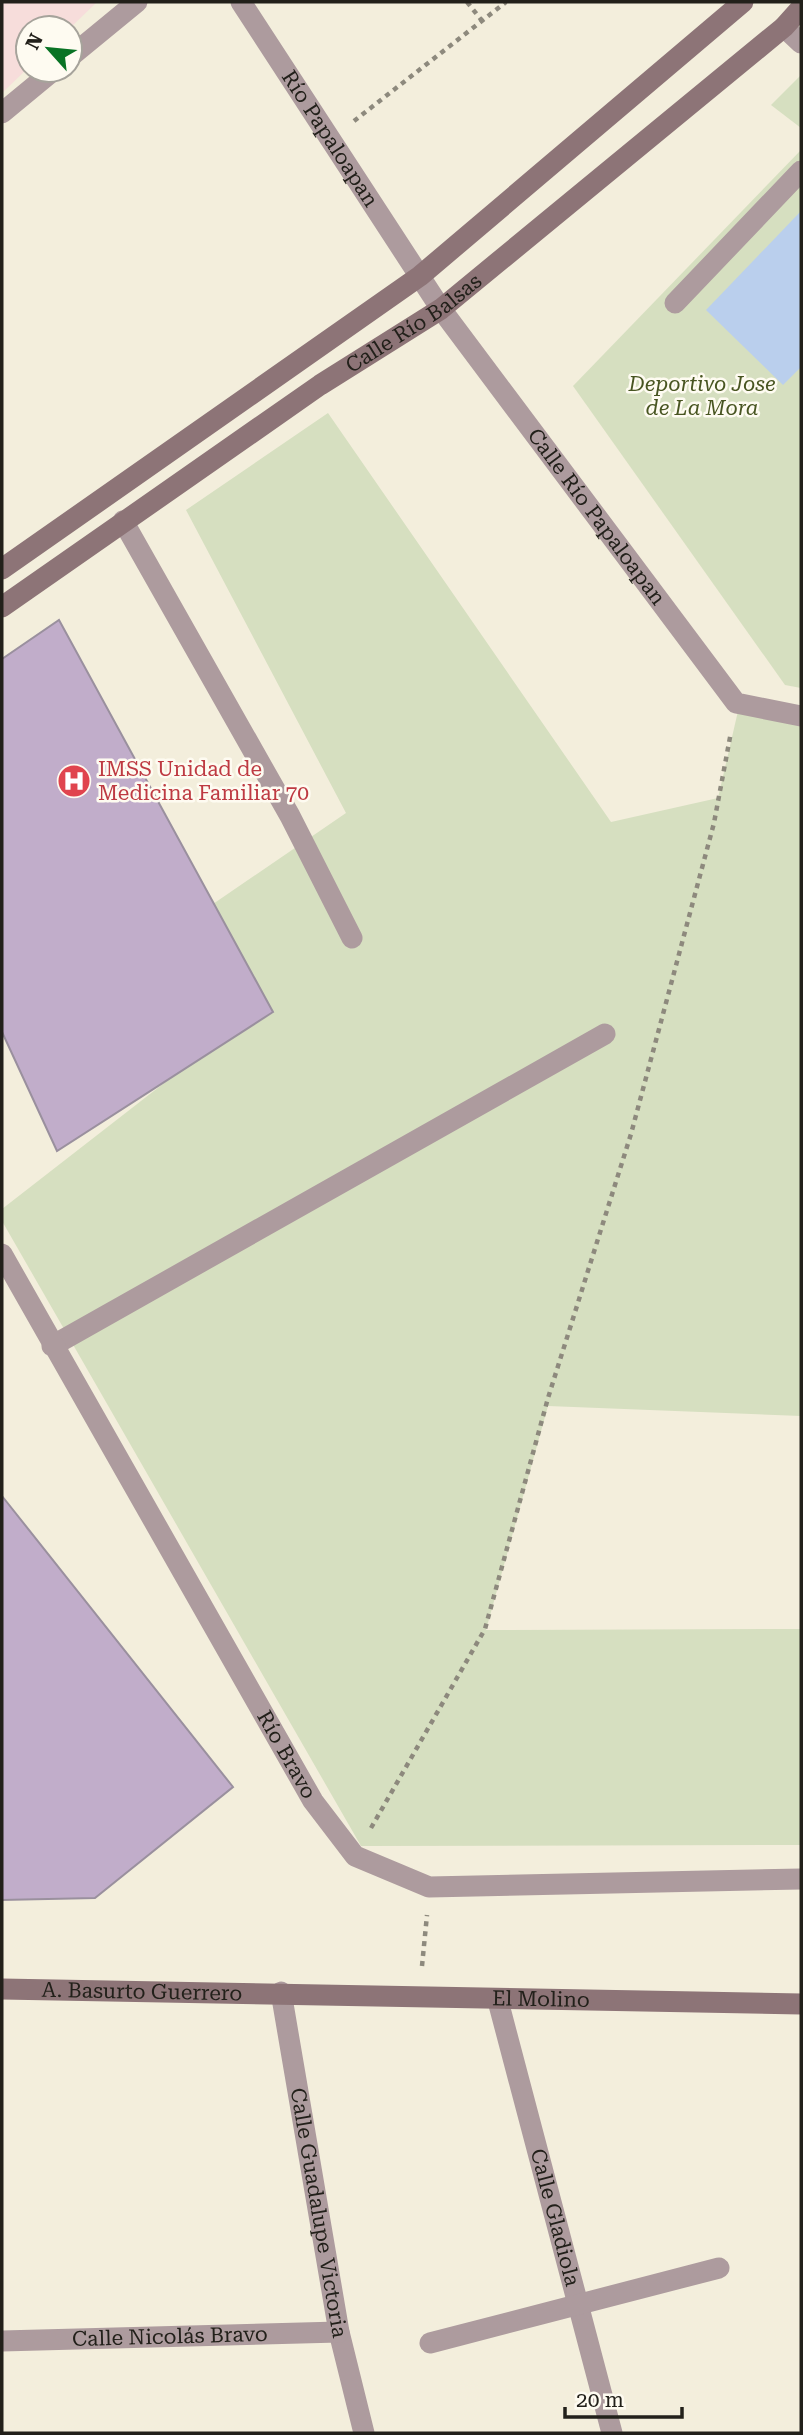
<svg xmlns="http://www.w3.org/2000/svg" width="803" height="2435" font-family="'Roboto Serif',serif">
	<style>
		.education { fill: #f7dddb }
		.green { fill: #d6dfc0 }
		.water { fill: #bacfed }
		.building { fill: #c1adca; stroke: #9a909e; stroke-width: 2 }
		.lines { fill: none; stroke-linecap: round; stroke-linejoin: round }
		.path { stroke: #8d897d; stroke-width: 4.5; stroke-dasharray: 5 5; stroke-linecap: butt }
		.lane { stroke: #ad9b9e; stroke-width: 21 }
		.street { stroke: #ad9b9e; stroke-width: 21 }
		.secondary { stroke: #8d7477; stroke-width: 21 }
		.labels { text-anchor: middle; stroke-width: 5; stroke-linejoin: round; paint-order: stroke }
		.street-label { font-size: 21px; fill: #22201a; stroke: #fefbf1 }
		.park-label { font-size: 21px; font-style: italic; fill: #485521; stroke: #fefbf1 }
		.health-label { font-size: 21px; fill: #be3a42; stroke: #fefbf1; text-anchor: start }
	</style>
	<rect width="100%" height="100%" fill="#f3eedc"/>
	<path class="education" d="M2,2H97L70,28H28V68L2,93Z"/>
	<g class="green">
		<path d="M801,75V128L771,105Z"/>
		<path d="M801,150V688L785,685L573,386Z"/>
		<path d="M328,413L611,822L718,798L738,711L801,723V1416L548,1406L486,1630L801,1629V1845L361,1846L2,1221V1209L168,1080L273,1013L213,904L346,813L186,510Z"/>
	</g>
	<path class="water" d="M801,211V367L783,385L706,310Z"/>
	<g class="building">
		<path d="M59,620L273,1012L57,1151L2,1032V659Z"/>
		<path d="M2,1496L233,1787L95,1898L2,1900Z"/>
	</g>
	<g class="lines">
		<g class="path">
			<path d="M467,2L483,22"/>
			<path d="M354,121L506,2"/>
			<path d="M371,1828L485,1629L548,1398L631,1134L714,823L731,732"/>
			<path d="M422,1966L427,1915"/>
		</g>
		<g class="lane">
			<path d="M784,27L801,43"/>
			<path d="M675,303L801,171"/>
			<path d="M123,521L290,816L352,938"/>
			<path d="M52,1346L605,1034"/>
		</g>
		<g class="street">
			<path id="s1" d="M241,2L441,309L736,703L801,716"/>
			<path d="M70,57L137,2"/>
			<path d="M2,113L54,70"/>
			<path id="s2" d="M2,1254L313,1801L355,1856L429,1887L801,1879"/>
			<path id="s3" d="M281,1992L339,2332L364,2433"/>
			<path id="s4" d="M498,2001L612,2433"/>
			<path id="s5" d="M2,2341L339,2332"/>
			<path d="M430,2343L719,2268"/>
		</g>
		<g class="secondary">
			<path d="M2,569L420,276L743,2"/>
			<path id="s6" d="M2,607L320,385L441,309L784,27L801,8"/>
			<path id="s7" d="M2,1989L801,2004"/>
		</g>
	</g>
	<defs>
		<symbol id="hospital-disc" viewBox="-11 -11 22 22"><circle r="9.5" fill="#e0444e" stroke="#fefbf1"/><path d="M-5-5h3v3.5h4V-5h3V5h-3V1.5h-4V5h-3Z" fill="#fff"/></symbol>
	</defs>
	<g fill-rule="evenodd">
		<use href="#hospital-disc" x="55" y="762" width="38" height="38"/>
	</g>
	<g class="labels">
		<g class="street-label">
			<text dy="7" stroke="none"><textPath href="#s1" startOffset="163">Río Papaloapan</textPath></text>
			<text dy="7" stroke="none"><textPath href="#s6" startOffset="500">Calle Río Balsas</textPath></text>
			<text dy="7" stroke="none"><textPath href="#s1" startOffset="626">Calle Río Papaloapan</textPath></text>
			<text dy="7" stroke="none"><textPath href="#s2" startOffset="576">Río Bravo</textPath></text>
			<text dy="7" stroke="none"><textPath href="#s7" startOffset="140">A. Basurto Guerrero</textPath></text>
			<text dy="7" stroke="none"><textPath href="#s7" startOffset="539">El Molino</textPath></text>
			<text dy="7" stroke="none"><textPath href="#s3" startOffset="224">Calle Guadalupe Victoria</textPath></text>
			<text dy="7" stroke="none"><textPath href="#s4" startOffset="224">Calle Gladiola</textPath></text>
			<text dy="7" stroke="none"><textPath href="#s5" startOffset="168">Calle Nicolás Bravo</textPath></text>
		</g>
		<g class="park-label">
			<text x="702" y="391">Deportivo Jose<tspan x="702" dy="24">de La Mora</tspan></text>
		</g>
		<g class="health-label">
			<text x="98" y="776">IMSS Unidad de<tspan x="98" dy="24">Medicina Familiar 70</tspan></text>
		</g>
	</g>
	<rect width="803" height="2435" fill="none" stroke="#22201a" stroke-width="7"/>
	<g transform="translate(49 49) rotate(297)"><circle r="33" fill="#fefbf1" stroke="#a6a39b" stroke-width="2"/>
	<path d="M0-5L12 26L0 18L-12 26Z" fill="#097324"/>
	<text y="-10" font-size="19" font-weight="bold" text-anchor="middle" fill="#22201a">N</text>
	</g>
	<path d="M565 2407v10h117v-10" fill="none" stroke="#22201a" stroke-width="3.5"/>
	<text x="576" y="2407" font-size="21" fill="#22201a" stroke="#fefbf1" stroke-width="5" paint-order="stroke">20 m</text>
</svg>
